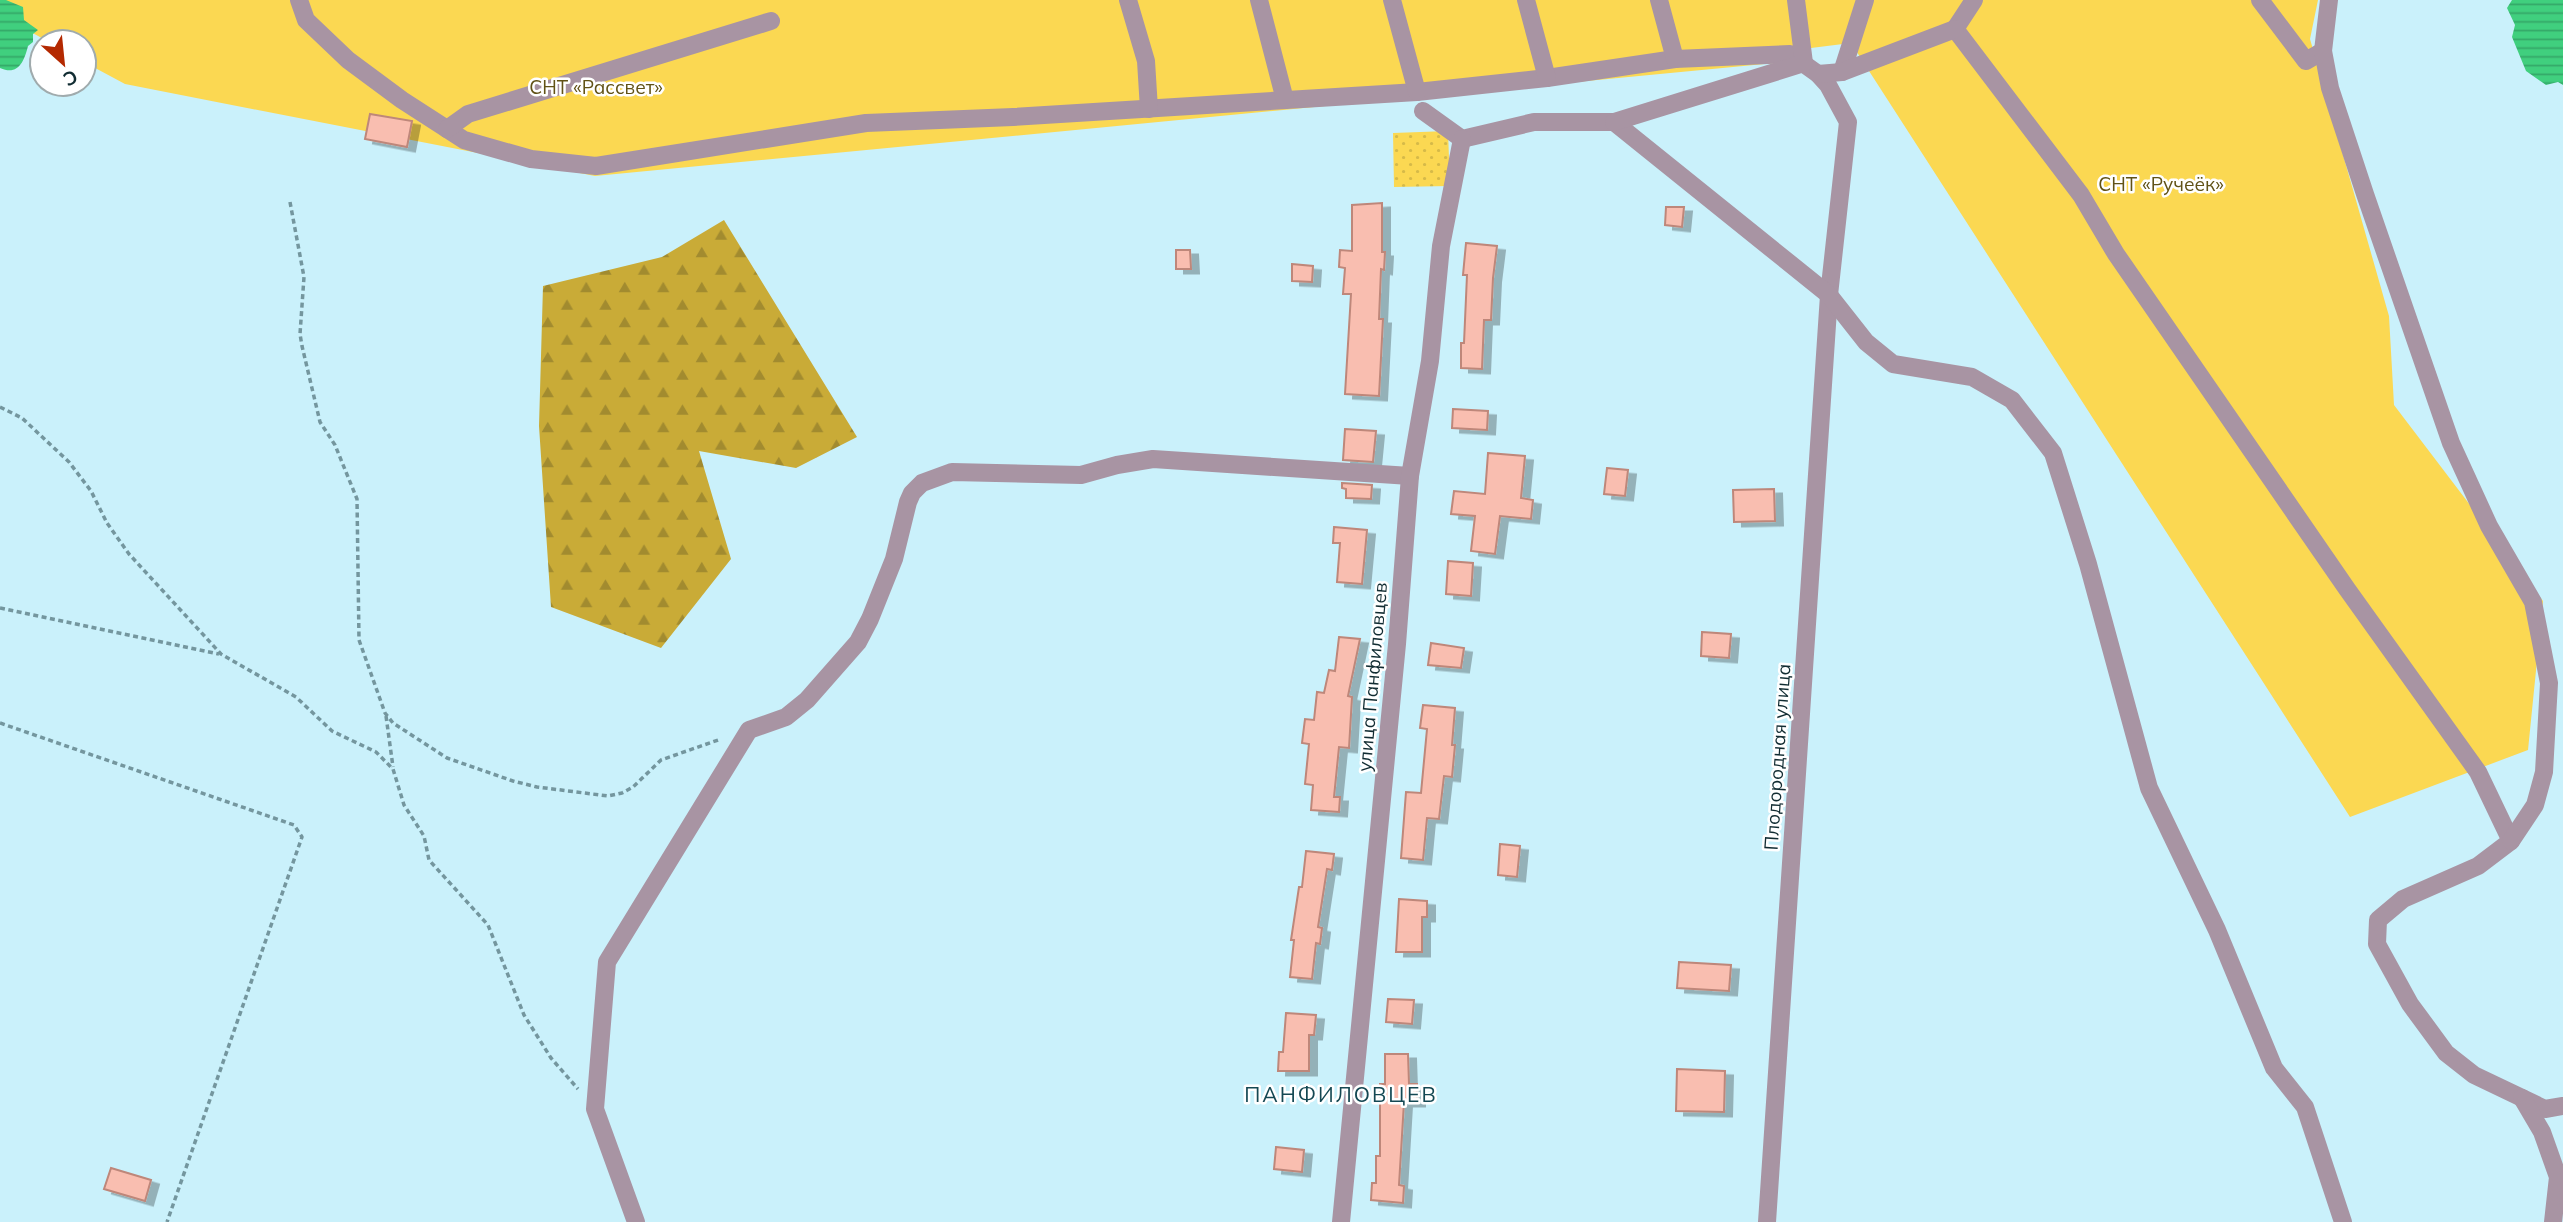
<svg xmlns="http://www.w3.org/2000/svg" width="2563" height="1222" font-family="Mulish,sans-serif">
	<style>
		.grass { fill: url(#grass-dots) }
		.forest { fill: url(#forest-firs) }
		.garden { fill: #fbd852 }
		.water { fill: url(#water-rules) }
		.building { fill: #f9beb0; stroke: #be877a; stroke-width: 2; filter: url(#shadow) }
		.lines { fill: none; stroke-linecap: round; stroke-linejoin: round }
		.path { stroke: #74969e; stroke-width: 3.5; stroke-dasharray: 5 3.5; stroke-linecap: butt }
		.minor { stroke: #a894a3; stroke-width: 18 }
		.labels { text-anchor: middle; stroke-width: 5; stroke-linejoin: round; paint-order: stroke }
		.park-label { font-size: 19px; fill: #615216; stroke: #fff }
		.street-label { font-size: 19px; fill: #112c32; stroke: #fff }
		.neighbourhood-label { font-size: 21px; letter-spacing: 2px; fill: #144853; stroke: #fff }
	</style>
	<defs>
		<pattern id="grass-dots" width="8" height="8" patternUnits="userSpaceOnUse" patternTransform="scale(1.75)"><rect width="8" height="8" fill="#fbd852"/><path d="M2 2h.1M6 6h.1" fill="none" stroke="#d6ba48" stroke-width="1.8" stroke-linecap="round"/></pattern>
		<pattern id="forest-firs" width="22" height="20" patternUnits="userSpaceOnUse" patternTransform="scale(1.75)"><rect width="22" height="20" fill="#c9ab37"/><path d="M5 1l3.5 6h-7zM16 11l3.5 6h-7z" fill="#a28b2f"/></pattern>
		<pattern id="water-rules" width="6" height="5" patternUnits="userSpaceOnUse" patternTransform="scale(1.75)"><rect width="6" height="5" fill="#40cf7e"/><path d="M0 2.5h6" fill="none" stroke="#34a868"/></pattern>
		<filter id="shadow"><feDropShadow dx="8" dy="4.5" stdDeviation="0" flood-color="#0004"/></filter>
	</defs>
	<rect width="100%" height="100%" fill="#caf1fb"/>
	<path class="grass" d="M1448,131L1450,186L1394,187L1393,133Z"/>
	<path class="forest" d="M724,220L857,437L796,468L699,451L731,559L661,648L551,607L539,426L543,286L662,257Z"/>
	<path class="garden" d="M0,0H2318L2310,39L2389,316L2394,405L2543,601L2528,750L2350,817L1851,43L1811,48L1795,61L595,176L125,84L84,62V42H49L0,15Z"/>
	<g class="water">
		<path d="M0,0H6L23,7L24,20L38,30L33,34V42L28,46C24,62 18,76 0,68Z"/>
		<path d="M2512,0H2563V85L2558,82L2546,85L2526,71L2512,37L2515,25L2507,8Z"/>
	</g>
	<g class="building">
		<path d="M370,114L412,121L407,147L365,139Z"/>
		<path d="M1382,203V252H1385L1384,270L1381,269L1379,319H1383L1379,396L1345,394L1351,294H1343L1345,268L1339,267L1340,250L1352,251V205Z"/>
		<path d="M1666,207H1684L1682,227L1665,225Z"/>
		<path d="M1466,243L1497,246L1493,278L1491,320H1484L1482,369L1461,368V343H1464L1467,275H1463Z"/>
		<path d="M1176,250H1190L1191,269H1176Z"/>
		<path d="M1292,264L1313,266L1312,282L1292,281Z"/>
		<path d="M1453,409L1488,411L1487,430L1452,428Z"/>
		<path d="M1345,429L1376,431L1373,462L1343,460Z"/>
		<path d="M1488,453L1525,456L1521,498L1533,500L1531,519L1500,516L1495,554L1471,551L1475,516L1451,514L1454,491L1485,494Z"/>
		<path d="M1607,468L1628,470L1625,496L1604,494Z"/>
		<path d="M1342,483L1372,485L1371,499L1346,498V489L1342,488Z"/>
		<path d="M1774,489L1775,521L1734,522L1733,490Z"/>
		<path d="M1334,527L1367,530L1362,584L1337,582L1340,543H1333Z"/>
		<path d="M1448,561L1473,563L1471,596L1446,594Z"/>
		<path d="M1702,632L1731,634L1729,658L1701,656Z"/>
		<path d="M1339,637L1360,639L1348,696L1352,697L1349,748L1339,747L1334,797H1340L1339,812L1311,810L1313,785L1305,784L1309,744L1302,743L1305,719L1314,720L1317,692L1324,693L1329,670L1335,671Z"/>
		<path d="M1431,643L1464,648L1461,668L1428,665Z"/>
		<path d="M1423,705L1455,708L1452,745H1455L1452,777L1444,776L1439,819L1427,818L1423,860L1401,858L1406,792L1421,793L1427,729L1420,728Z"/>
		<path d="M1500,844L1520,846L1517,877L1498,875Z"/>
		<path d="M1306,851L1334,854L1332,870L1327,869L1318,927L1322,928L1320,944L1316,943L1312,979L1290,977L1294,940H1291L1299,887H1302Z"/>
		<path d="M1399,899L1427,901V917H1422V952H1396Z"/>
		<path d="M1679,962L1731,965L1729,991L1677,988Z"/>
		<path d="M1388,999L1414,1000L1412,1024L1386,1022Z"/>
		<path d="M1286,1013L1316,1015L1314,1035H1309V1071H1278L1279,1052H1283Z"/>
		<path d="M1385,1054H1408L1409,1084H1417V1102H1404L1399,1185L1404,1186L1403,1203L1371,1200L1372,1183H1376V1156H1380V1084H1385Z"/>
		<path d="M1677,1069L1725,1071L1724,1112L1676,1111Z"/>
		<path d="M1276,1147L1304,1150L1302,1172L1274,1169Z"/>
		<path d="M111,1168L151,1180L145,1201L104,1189Z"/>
	</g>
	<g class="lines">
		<g class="path">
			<path d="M290,202L304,277L300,334L302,346L320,422L335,445L357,499L359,640L385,713L393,723L447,758L513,781L537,787L608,796L622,793L633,787L661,760L721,739"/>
			<path d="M0,407L22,418L69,462L91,491L107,523L129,554L221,654L296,697L332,731L376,752L393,769L404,805L424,836L429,860L488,925L524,1015L551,1058L578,1089"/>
			<path d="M0,608L219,654"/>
			<path d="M386,716L393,767"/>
			<path d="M0,723L294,825L302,837L167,1222"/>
		</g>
		<g class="minor">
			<path d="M299,0L306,20L348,60L402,100L464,140L531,159L596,166L866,123L1013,117L1417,92L1547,78L1675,59L1790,54L1818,74L1828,85L1848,122L1829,295L1767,1222"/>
			<path d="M1128,0L1146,61L1149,109"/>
			<path d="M1259,0L1285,100"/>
			<path d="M1392,0L1417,92"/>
			<path d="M1526,0L1547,78"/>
			<path d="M1659,0L1675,59"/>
			<path d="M1974,0L1955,29L2081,195L2116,254L2347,589L2478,772L2511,841L2478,866L2403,899L2378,920L2377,944L2410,1004L2446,1053L2474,1075L2545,1109L2563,1106"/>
			<path d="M2260,0L2306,61L2323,51"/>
			<path d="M2329,0L2323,51L2330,88L2365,194L2451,443L2489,526L2533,602L2549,683L2544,772L2535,805L2511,841"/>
			<path d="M1842,72L1865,0"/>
			<path d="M1818,74L1842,72L1955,29"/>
			<path d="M1423,111L1462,139L1534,122H1614L1829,295L1866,342L1893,364L1972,377L2012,400L2053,453L2088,564L2149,788L2217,930L2274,1068L2305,1107L2343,1222"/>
			<path d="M1614,122L1804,63L1796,0"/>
			<path d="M447,129L468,114L771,21"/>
			<path d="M2522,1098L2542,1132L2558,1177L2553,1222"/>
			<path d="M636,1222L595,1109L607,962L749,730L786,717L807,700L858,642L870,619L894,559L908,502L912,493L922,483L952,472L1081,475L1117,465L1153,459L1410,476"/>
			<path d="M1341,1222L1397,644L1410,476L1430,361L1441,246L1462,139"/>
		</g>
	</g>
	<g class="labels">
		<g class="park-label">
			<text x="596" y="94">СНТ «Рассвет»</text>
			<text x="2161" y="191">СНТ «Ручеёк»</text>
		</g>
		<g class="street-label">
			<text transform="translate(1372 677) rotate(-85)" y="7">улица Панфиловцев</text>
			<text transform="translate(1777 757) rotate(-86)" y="7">Плодородная улица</text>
		</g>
		<g class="neighbourhood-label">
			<text x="1341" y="1102">ПАНФИЛОВЦЕВ</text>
		</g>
	</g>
	<g transform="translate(63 63) rotate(153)"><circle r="33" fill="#ffffff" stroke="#a0abad" stroke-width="2"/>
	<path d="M0-5L12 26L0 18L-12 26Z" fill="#b42901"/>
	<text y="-10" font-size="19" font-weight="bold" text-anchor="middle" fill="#112c32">С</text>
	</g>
</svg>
